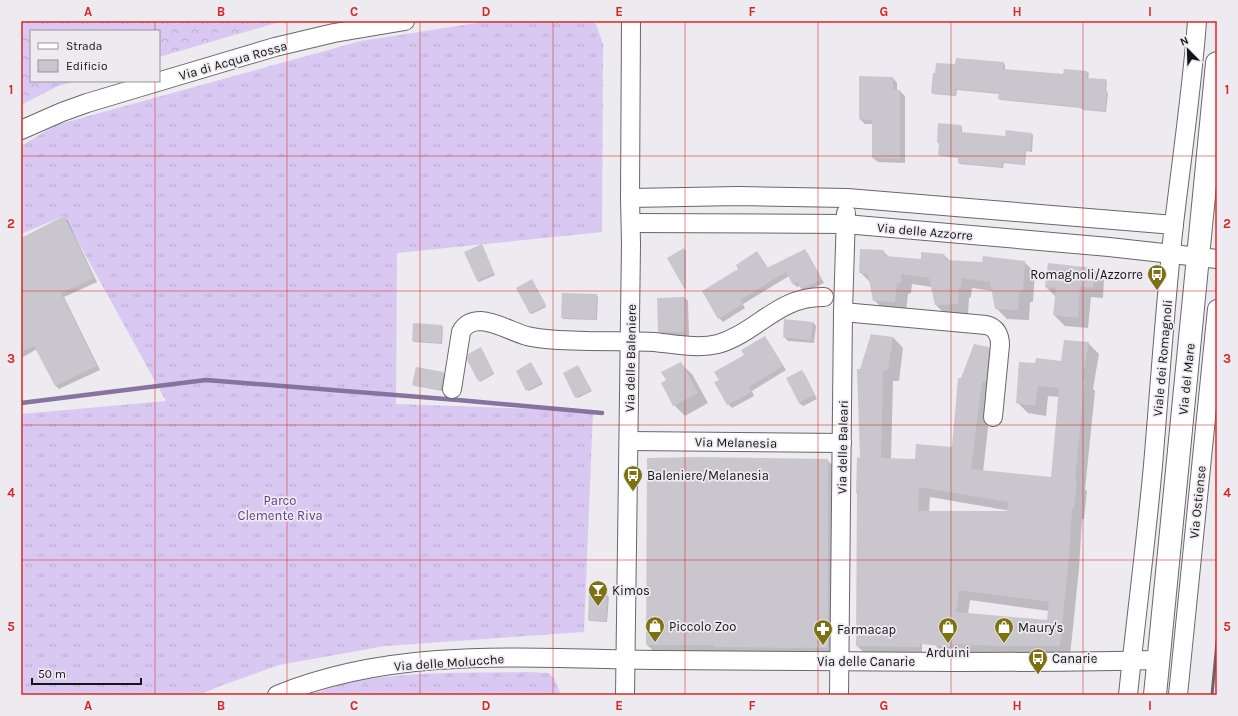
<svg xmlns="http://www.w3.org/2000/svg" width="1238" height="716" font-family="Karla,sans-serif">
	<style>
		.grass { fill: url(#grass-tufts) }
		.forest { fill: url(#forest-crowns) }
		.shadow { fill: #0003; fill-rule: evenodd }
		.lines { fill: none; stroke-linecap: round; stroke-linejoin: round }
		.stream { stroke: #86739f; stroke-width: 4.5 }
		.building { fill: #c9c7cd; fill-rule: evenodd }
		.minor-casing { stroke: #68676c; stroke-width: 20 }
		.major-casing { stroke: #68676c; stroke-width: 24 }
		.minor { stroke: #fff; stroke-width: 18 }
		.major { stroke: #fff; stroke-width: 22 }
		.rail { stroke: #686669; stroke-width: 3 }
		.grid { fill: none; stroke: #d62828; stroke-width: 1; stroke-opacity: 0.55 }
		.labels { text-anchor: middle; stroke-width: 3.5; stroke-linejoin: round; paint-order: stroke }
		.street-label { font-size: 13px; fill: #151416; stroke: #edeaf0 }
		.poi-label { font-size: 13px; fill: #151416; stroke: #edeaf0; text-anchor: start }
		.park-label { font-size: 13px; fill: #633f8a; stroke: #edeaf0 }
		.neatline { fill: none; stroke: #d62828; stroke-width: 1.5 }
		.grid-label { font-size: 13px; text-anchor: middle; font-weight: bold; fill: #d62828 }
	</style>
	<defs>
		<pattern id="grass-tufts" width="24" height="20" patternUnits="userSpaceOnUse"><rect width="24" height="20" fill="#d9c9f2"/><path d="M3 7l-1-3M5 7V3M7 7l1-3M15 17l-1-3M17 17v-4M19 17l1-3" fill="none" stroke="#b9accf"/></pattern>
		<pattern id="forest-crowns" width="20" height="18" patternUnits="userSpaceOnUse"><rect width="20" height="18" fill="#d9c9f2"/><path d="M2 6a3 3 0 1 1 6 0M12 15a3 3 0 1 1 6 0" fill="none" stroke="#b9accf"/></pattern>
	</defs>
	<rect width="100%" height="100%" fill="#edeaf0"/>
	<g class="grass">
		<path d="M497,21H590L596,24L603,44L602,232L397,253L396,404L593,411L584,632L385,646L279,665L220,686L199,695H21V414L166,401L64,216L21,234V146L56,125L361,41L483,22Z"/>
		<path d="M528,672L549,673L554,678L561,695H309C324,690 340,684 356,681C413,671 471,673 528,672Z"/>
	</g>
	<path class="forest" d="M21,21H283L159,57V31H31V81H76L58,86L21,105Z"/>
	<g class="shadow">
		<path d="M1003,63L1005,65V71L1064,76L1065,70L1087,72L1089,73L1088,79L1105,80L1107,81L1106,91L1108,93L1106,112L1084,110L1082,108L1001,100L999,99L1000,94L957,90L956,96L933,94L932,92L956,66Z"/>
		<path d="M893,78L897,83V91H900L905,96V163L878,162L873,158V124H865L860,119Z"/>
		<path d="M961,126L962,127V133L1006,137L1032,134L1033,135L1032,152L1026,151L1025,165L1004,163L1003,168L960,164L959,163V158L941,156L939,155V144L938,142Z"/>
		<path d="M64,217L68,221L97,282L64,297L100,370L59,389L56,386L37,349L23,357L21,355V239Z"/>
		<path d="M483,247L495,275L479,282L478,281Z"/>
		<path d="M684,249L686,251V289L668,259Z"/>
		<path d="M805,250L808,254L824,283L805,292L800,286L797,287L794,284L789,276L743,304L745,308L723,322L719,318L740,270L757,252L760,256L768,268Z"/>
		<path d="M883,251L890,258L922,260L944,255L950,261L983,263L1024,262L1035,272L1033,302H1030L1029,320L1007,319L996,308L993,291L972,288L971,297L969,298L968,315H946L935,304L932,287L912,284L911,293L908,294L906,312L885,311L874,300L871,283L860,272Z"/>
		<path d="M1093,269L1104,280L1103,298L1091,297L1088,328L1065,326L1054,315L1056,297L1046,287Z"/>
		<path d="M533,282L546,307L532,314L531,313Z"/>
		<path d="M596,295L598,297L597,320L563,319L562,318Z"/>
		<path d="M685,298L688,301L689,336L663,335L659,331Z"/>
		<path d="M813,322L816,326L814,343L788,341L784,337Z"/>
		<path d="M442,326L443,327L442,344L414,342L413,340Z"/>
		<path d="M764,337L768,341L786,370L752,391L754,396L732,408L728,404L720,380Z"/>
		<path d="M893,337L903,348L899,381H893L891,459L916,460L953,448L961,379L989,348L999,359L992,393L983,472L1052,478L1060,397L1048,396L1046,416L1028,413L1017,402L1036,364L1062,362L1088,343L1099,354L1093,389L1095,391L1085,490L1087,491L1084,519H1082L1079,569L1070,656L945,655L922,632V657L868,656L857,646L861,459V370ZM930,497L1011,511L929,512ZM970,600L1049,611L1048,621L968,614Z"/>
		<path d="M482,350L494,374L480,382L479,380Z"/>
		<path d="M681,364L692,374L708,403L685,416L674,405L667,381Z"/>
		<path d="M532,365L543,384L529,391L527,390Z"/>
		<path d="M578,366L592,391L578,398L576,397Z"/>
		<path d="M802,371L805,375L817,399L803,406L799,403Z"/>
		<path d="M443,373L445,375L442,391L415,386L413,384Z"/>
		<path d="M827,460L838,470V658L658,655L647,645Z"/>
		<path d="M590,595H607L609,597L607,622L590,621L589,620Z"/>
		<path d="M648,694H826L827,695H648Z"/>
	</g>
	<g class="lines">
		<path class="stream" d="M21,403L206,380L458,400L602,413"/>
	</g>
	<g class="building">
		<path d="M956,58L1004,62L1003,69L1063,74L1064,69L1087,71V78L1106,79L1105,90H1107L1105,111L1081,109V107L998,99L999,93L956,89L955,95L931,93L933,73H935L936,63L955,64Z"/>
		<path d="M859,76L893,77V90H900V159L872,158V120L859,119Z"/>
		<path d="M938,123L961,125V132L1005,136L1006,130L1032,133L1030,151L1025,150L1024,164L1003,162L1002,167L958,163V157L938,155L939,143H937Z"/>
		<path d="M64,216L94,278L61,293L97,366L55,386L34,346L21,352V238Z"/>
		<path d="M482,244L494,273L477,281L464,252Z"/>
		<path d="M684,248L685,290L667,258Z"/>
		<path d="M805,249L821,280L801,289L797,282L793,285L786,272L740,300L743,304L718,319L702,291L738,269L736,265L757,251L767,268Z"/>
		<path d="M860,249L884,250L885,256L921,259V252L944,254L946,260L982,262L983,256L1025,261L1023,291L1019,292L1018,310L995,309L990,282L962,278L961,286L959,288L958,304L935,305L929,278L901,274V283H897L895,302L873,301L868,274L859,273Z"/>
		<path d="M1048,263L1094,268L1093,288L1080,286L1078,318L1053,315L1056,288L1045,287Z"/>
		<path d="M532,279L546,305L530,314L516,288Z"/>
		<path d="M562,293L597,294L596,319L561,318Z"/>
		<path d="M685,297L686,332H658L657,298Z"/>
		<path d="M784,319L813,322L811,340L783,337Z"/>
		<path d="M413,323L442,325L441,343L412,341Z"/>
		<path d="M871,334L893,337L888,370L883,371L881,458L915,459L916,444L952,447L958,378H961L974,344L989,347L986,382H982L971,469L1051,477L1059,388L1038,386L1035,406L1016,403L1019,362L1035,363L1036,358L1061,361L1064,340L1089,342L1082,379H1085L1075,480H1077L1074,509H1072L1069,557L1060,646H997L952,644L951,647L920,644V647L856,646L857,493H856L857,457L860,458L857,369H860ZM919,487L1008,502L1007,511H918ZM959,590L1049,602L1047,620L956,612Z"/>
		<path d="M765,336L783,366L749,387L752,392L727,405L714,382L719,380L714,372L744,355L741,350Z"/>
		<path d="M481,347L494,373L478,381L467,360L468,354Z"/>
		<path d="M531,362L542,382L526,391L516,371Z"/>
		<path d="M681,362L698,393L673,406L661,383L666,380L661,372Z"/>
		<path d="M578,365L591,390L575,398L563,373Z"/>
		<path d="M416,367L444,372L440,390L412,385Z"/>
		<path d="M802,370L814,395L799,403L786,378Z"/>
		<path d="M697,457L828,459V648L714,647V645H646L647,458Z"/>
		<path d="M589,593L607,594L606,621L588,620Z"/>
	</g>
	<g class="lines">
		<defs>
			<g id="minor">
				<path d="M21,130L62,112L87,103L275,47L334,33L405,21"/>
				<path d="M630,198L739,196L847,198L1174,225"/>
				<path d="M631,223L845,224L1109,247L1217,259"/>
				<path d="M843,312L986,325C996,327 1000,335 1000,345L993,417"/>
				<path d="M452,389L461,332C465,324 472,321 481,321C496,322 513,332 527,336C547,341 567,340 588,341C610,341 632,341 654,342C675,344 697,349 718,344C758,332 778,296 824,297"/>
				<path d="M629,441L842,443"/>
				<path d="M277,695C399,645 532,659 660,660C758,661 856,661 954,662C1022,662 1090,662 1158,660"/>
				<path d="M625,695L631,244L630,198L631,21"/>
				<path d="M839,695L843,312L846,213"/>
				<path d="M1128,695C1136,618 1146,542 1153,465C1160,384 1165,304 1174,224C1182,156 1192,89 1197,21"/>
				<path d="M1178,695L1217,309"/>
			</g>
			<path id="major" d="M1155,695L1217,63"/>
		</defs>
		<use href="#minor" class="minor-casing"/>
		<use href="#major" class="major-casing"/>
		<use href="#minor" class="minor"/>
		<use href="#major" class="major"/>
		<path class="rail" d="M1212,695L1217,642"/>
	</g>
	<path class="grid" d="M155,21V31M287,21V695M420,21V695M553,21V695M685,21V695M818,21V695M951,21V695M1083,21V695M155,81V695M21,156H1217M21,291H1217M21,425H1217M21,560H1217"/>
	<defs>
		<symbol id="bus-pin" viewBox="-11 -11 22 30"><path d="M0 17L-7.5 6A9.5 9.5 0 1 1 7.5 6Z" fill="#7e7111" stroke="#edeaf0"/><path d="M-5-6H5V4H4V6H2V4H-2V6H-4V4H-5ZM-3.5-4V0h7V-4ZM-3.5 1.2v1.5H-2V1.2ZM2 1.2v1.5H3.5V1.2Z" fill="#fff"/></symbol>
		<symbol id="bar-pin" viewBox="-11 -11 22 30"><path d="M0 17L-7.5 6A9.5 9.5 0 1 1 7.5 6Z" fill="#7e7111" stroke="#edeaf0"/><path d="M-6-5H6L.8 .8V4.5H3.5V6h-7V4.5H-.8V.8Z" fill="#fff"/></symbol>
		<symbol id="shop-pin" viewBox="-11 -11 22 30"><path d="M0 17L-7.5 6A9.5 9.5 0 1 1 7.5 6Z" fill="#7e7111" stroke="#edeaf0"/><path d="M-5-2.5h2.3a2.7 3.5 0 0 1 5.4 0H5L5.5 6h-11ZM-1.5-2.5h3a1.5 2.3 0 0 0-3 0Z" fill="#fff"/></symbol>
		<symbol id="pharmacy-pin" viewBox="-11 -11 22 30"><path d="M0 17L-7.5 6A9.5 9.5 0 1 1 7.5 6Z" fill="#7e7111" stroke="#edeaf0"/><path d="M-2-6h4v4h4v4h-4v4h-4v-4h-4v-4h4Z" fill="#fff"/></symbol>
	</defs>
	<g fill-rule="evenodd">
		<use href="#bus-pin" x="1146" y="263" width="22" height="30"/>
		<use href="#bus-pin" x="622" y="464" width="22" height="30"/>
		<use href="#bar-pin" x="587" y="579" width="22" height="30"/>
		<use href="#shop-pin" x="644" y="615" width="22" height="30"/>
		<use href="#shop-pin" x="937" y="616" width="22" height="30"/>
		<use href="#shop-pin" x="993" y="616" width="22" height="30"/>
		<use href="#pharmacy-pin" x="812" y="618" width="22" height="30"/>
		<use href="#bus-pin" x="1027" y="647" width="22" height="30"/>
	</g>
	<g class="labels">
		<g class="street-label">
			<text transform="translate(233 60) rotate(-16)" y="5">Via di Acqua Rossa</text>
			<text transform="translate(925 231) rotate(5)" y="5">Via delle Azzorre</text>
			<text transform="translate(630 358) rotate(-89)" y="5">Via delle Baleniere</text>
			<text transform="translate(1162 358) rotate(-85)" y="5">Viale dei Romagnoli</text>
			<text transform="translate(1186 379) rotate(-84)" y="5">Via del Mare</text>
			<text transform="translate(736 442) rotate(1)" y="5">Via Melanesia</text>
			<text transform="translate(842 447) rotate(-89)" y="5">Via delle Baleari</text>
			<text transform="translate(1197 502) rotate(-84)" y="5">Via Ostiense</text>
			<text x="866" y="666">Via delle Canarie</text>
			<text transform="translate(449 662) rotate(-4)" y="5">Via delle Molucche</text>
		</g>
		<g class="poi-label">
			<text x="1143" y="279" text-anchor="end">Romagnoli/Azzorre</text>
			<text x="647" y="480">Baleniere/Melanesia</text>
			<text x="612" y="595">Kimos</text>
			<text x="669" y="631">Piccolo Zoo</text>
			<text x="1018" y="632">Maury's</text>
			<text x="837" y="634">Farmacap</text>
			<text x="948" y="657" text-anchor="middle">Arduini</text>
			<text x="1052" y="663">Canarie</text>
		</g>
		<g class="park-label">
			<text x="280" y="505">Parco<tspan x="280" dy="15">Clemente Riva</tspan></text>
		</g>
	</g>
	<rect width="1238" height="716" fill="none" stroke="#edeaf0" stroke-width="44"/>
	<rect x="30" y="30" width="130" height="52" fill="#edeaf0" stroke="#979499"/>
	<rect x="38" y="43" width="20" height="6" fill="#ffffff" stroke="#979499"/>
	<text x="66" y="50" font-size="12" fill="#151416">Strada</text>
	<rect x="38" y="60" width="20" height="12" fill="#c9c7cd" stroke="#979499"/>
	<text x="66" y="70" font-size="12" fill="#151416">Edificio</text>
	<g transform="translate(1188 50) rotate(337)" stroke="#edeaf0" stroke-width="3" paint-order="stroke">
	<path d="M0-3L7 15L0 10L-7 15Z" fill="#151416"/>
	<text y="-6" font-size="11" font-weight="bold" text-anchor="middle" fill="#151416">N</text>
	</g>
	<path d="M32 678v6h109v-6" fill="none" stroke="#151416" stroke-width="2"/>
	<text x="38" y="678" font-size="12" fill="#151416" stroke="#edeaf0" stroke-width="3" paint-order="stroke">50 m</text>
	<rect x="22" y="22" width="1194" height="672" class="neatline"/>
	<g class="grid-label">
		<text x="88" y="16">A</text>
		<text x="221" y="16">B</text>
		<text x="354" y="16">C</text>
		<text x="486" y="16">D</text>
		<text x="619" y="16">E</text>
		<text x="752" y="16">F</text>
		<text x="884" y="16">G</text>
		<text x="1017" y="16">H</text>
		<text x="1150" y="16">I</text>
		<text x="11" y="94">1</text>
		<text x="1227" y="94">1</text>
		<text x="11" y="228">2</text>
		<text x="1227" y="228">2</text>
		<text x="11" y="363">3</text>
		<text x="1227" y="363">3</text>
		<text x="11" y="497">4</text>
		<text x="1227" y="497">4</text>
		<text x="11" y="631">5</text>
		<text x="1227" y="631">5</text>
		<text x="88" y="710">A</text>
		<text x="221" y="710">B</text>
		<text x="354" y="710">C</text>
		<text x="486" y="710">D</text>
		<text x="619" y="710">E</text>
		<text x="752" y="710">F</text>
		<text x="884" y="710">G</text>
		<text x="1017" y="710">H</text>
		<text x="1150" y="710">I</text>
	</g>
</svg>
